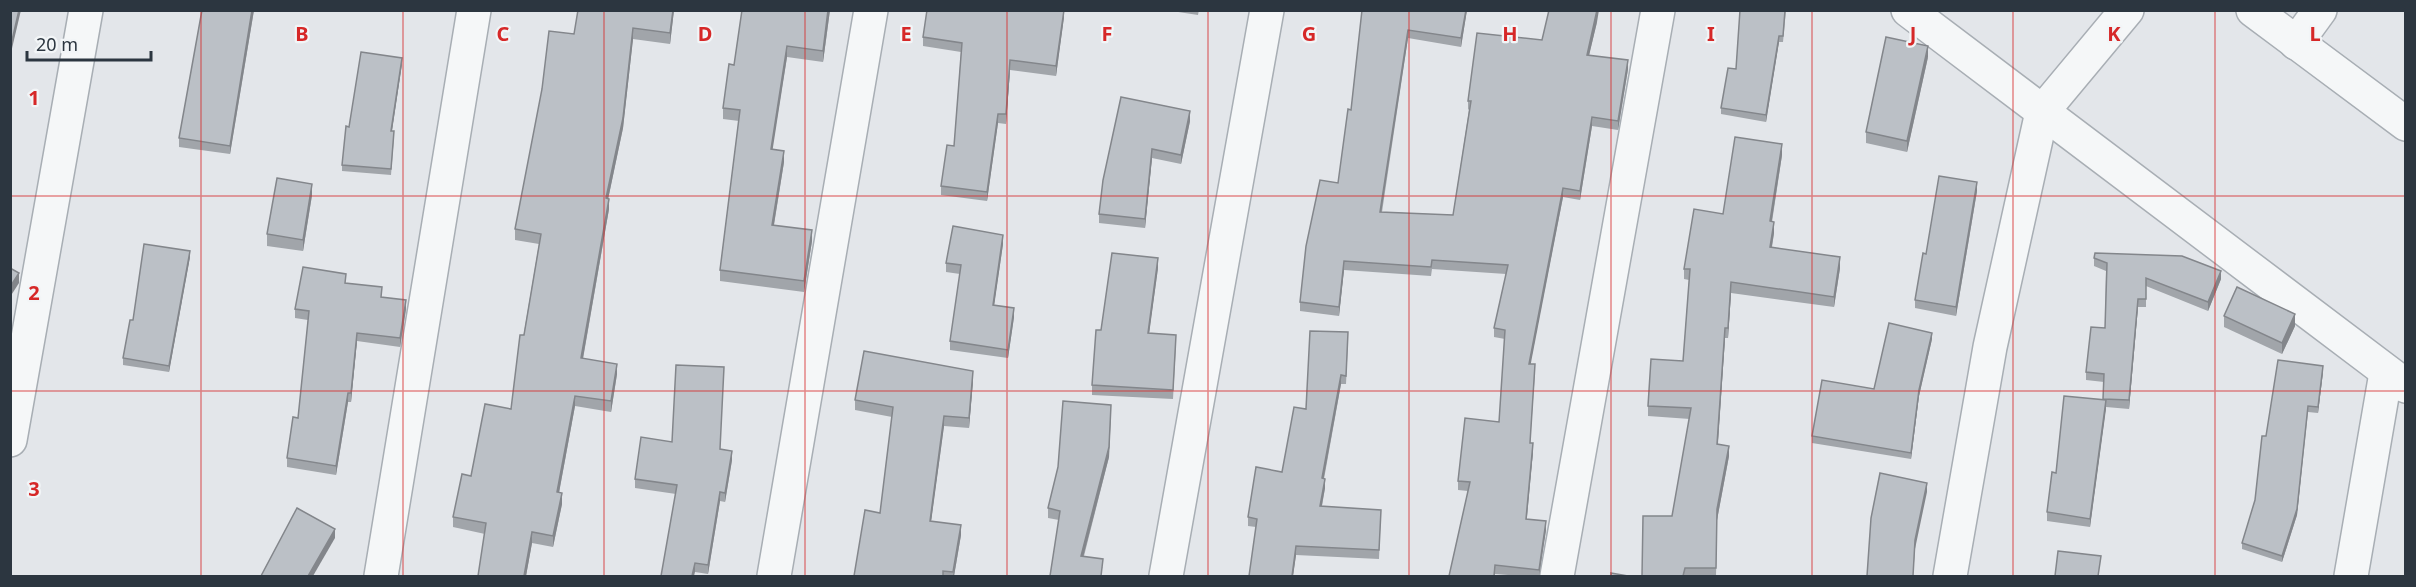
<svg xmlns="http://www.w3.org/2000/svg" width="2416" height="587" font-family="'Noto Sans',sans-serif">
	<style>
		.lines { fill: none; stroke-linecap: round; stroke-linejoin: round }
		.minor-casing { stroke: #a8aeb4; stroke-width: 36 }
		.minor { stroke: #f5f7f8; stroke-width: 33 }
		.wall { fill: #a1a5aa }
		.shaded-wall { fill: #83868b }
		.building { fill: #bbc0c6; stroke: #83868b; stroke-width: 1.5 }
		.grid { fill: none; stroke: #d62828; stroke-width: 1.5; stroke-opacity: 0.55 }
		.grid-label { font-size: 20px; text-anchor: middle; font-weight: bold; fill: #d62828; stroke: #f2f5f7; stroke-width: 4.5; stroke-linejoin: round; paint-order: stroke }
	</style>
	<rect width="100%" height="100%" fill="#e3e6ea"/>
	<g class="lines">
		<defs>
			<g id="minor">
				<path d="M1908,10L2406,386"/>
				<path d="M2253,10L2406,124"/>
				<path d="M2296,43L2320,10"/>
				<path d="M10,440L86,10"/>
				<path d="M381,576L474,10"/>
				<path d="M774,576L871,10"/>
				<path d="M1166,576L1267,10"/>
				<path d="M1557,576L1658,10"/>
				<path d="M1950,576L1990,347L2042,112L2127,10"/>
				<path d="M2351,576L2386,373"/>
			</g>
		</defs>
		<use href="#minor" class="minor-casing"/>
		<use href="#minor" class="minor"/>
	</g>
	<g class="wall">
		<path d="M202,10H254L230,154L179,147V138Z"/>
		<path d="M578,10H674L670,44L633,39L623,128L608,199L609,209L583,359L617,374L611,412L575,406L559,493L562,504L553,547L532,543L526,576H478L485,534L453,527V517L471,476L511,409L539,244L515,240V229L574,34Z"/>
		<path d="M742,10H830L823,62L787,57L772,149L784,162L774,225L812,241L804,292L720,281V270L739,121L723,119V108L734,65Z"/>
		<path d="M1165,10H1199L1198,15Z"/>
		<path d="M1362,10H1467L1461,47L1408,38L1382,212L1453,215L1469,110L1468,109V101L1542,40L1597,22L1589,55L1628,69L1618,130L1592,126L1580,200L1563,197L1530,364L1535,373L1530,443L1533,452L1526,519L1546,530L1539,576H1521L1495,574V576H1449L1468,491L1458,490V481L1499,422L1505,339L1494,337V328L1506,274L1432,269L1431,276L1344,270L1339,316L1300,311V302L1338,183L1351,110Z"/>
		<path d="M1740,10H1786L1783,42H1779L1766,122L1721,114V108L1736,69Z"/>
		<path d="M1064,17L1056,76L1010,70L1006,124L998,123L987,201L941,195V186L954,146L961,52L923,46V37Z"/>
		<path d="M1928,57L1907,152L1866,143V132Z"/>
		<path d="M402,64L392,131L394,137L391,175L342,171V165L349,127Z"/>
		<path d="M1190,121L1181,164L1152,158L1145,228L1099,223V214L1103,180Z"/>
		<path d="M1782,155L1772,222L1774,233L1772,247L1840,268L1834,307L1731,293L1728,338H1725L1718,444L1729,456L1717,520L1716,576H1642L1672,516L1690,419L1648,416V406L1683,361L1689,280L1684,279V269L1723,214Z"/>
		<path d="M1977,191L1956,316L1915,308V300L1926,254Z"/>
		<path d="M312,195L303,251L267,246V234Z"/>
		<path d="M1003,244L994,305L1014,317L1008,358L950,350V341L960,274L946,272V263Z"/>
		<path d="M190,257L169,372L123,365V358L133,320Z"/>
		<path d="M2094,258L2221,279L2208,311L2146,286V307H2138L2129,409L2106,407L2090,527L2047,521V512L2056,473L2103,400L2104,382L2086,380V372L2105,328L2106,271L2094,266Z"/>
		<path d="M1158,268L1149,333L1176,344L1173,399L1092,395V385L1101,330Z"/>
		<path d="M346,283L382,297L406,309L400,347L357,341L351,402H348L336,475L287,467V458L298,418L308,320L295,318V309Z"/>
		<path d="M2224,316L2295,326L2282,354L2224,327Z"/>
		<path d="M1932,339L1919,396L1911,459L1812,443V436L1874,389Z"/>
		<path d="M1348,341L1346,384H1341L1324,479L1325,488L1322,506L1381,510L1379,559L1296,555L1293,576H1249L1256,527L1248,526V517L1282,472Z"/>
		<path d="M2323,372L2318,413L2308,412L2297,515L2282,562L2242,549V543L2255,500L2266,436Z"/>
		<path d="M973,381L969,428L944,426L931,521L961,535L954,576H854L880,513L892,417L855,410V400Z"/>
		<path d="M1111,414L1109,457L1084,556L1103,568L1050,576L1059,520L1048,518V508Z"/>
		<path d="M721,449L732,460L725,502L720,501L708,574L695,572L676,494L635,488V479Z"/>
	</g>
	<g class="shaded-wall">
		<path d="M19,10H21L10,57V49Z"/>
		<path d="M252,10H254L230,154V146Z"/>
		<path d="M673,10H674L670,44V33Z"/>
		<path d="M828,10H830L823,62V51Z"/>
		<path d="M1064,10V17L1056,76V66Z"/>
		<path d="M1466,10H1467L1461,47V38Z"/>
		<path d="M1597,10H1599L1597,22L1587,64V55Z"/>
		<path d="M633,28V39L623,128L606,209V198Z"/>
		<path d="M1408,30V38L1380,220V212Z"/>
		<path d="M1779,36V42L1766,122V115Z"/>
		<path d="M787,46V57L771,160V149Z"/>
		<path d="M1928,46V57L1907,152V141Z"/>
		<path d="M402,58V64L391,137V131Z"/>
		<path d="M1010,60V70L1006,124V114Z"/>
		<path d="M1628,60V69L1618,130V121Z"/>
		<path d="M1190,111V121L1181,164V155Z"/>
		<path d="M998,114V123L987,201V192Z"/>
		<path d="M1592,117V126L1580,200V191Z"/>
		<path d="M1782,144V155L1770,232V221Z"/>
		<path d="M1152,149V158L1145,228V219Z"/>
		<path d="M784,151V162L772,236V225Z"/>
		<path d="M1977,182V191L1956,316V307Z"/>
		<path d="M312,184V195L303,251V240Z"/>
		<path d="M1563,188V197L1529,373V364Z"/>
		<path d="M609,199V209L581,369V358Z"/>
		<path d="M1774,222V233L1770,257V247Z"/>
		<path d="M812,230V241L804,292V281Z"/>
		<path d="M1003,235V244L993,314V305Z"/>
		<path d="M190,251V257L169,372V366Z"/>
		<path d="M1840,257V268L1834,307V297Z"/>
		<path d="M1158,258V268L1148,342V333Z"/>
		<path d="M1344,261V270L1339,316V307Z"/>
		<path d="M2221,271V279L2208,311V302Z"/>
		<path d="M19,273V283L10,297V287Z"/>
		<path d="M1731,282V293L1728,338V328Z"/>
		<path d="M2138,299V307L2129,409V400Z"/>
		<path d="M406,300V309L400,347V338Z"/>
		<path d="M1014,308V317L1008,358V350Z"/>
		<path d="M2295,314V326L2282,354V343Z"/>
		<path d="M1725,328V338L1717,454V444Z"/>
		<path d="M357,333V341L351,402V393Z"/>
		<path d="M1932,333V339L1919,396L1911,459V453L1919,390Z"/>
		<path d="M617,364V374L611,412V401Z"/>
		<path d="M2323,366V372L2318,413V407Z"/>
		<path d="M973,371V381L969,428V418Z"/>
		<path d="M1341,375V384L1322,487V478Z"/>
		<path d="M348,393V402L336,475V466Z"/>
		<path d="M575,396V406L557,503V492Z"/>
		<path d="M2106,400V409L2090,527V519Z"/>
		<path d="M1111,405L1109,457L1081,565V556Z"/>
		<path d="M2308,406L2297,515L2282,562V556Z"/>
		<path d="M944,416V426L930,530V521Z"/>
		<path d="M1533,443V452L1526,528V519Z"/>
		<path d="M1729,446V456L1717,520L1716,576L1717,509Z"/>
		<path d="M732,451V460L725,502V493Z"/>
		<path d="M1325,479V488L1320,515V506Z"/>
		<path d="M1927,483V492L1915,549L1913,576L1915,540Z"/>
		<path d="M720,492V501L708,574V565Z"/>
		<path d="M562,493V504L553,547V536Z"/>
		<path d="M1546,521V530L1539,576V570Z"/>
		<path d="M961,525V535L954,576H953Z"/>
		<path d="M335,529V538L313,576H308Z"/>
		<path d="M532,532V543L526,576H524Z"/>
		<path d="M1296,546V555L1293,576H1292Z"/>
		<path d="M695,563V572L694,576H692Z"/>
	</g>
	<g class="building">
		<path d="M10,10H19L10,49Z"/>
		<path d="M202,10H252L230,146L179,138Z"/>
		<path d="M578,10H673L670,33L633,28L623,118L606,198L609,199L581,358L617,364L611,401L575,396L557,492L562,493L553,536L532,532L524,576H478L486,523L453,517L462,474L471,476L485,404L511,409L520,335H524L541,234L515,229L542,89L549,31L574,34Z"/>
		<path d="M742,10H828L823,51L787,46L771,149L784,151L772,225L812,230L804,281L720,270L740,110L723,108L729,64L734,65Z"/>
		<path d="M927,10H1064L1056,66L1010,60L1006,114H998L987,192L941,186L947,145L954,146L962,43L923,37Z"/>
		<path d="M1362,10H1466L1461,38L1408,30L1380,212L1453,215L1471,101H1468L1477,33L1542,40L1549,10H1597L1587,55L1628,60L1618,121L1592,117L1580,191L1563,188L1529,364H1535L1530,443H1533L1526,519L1546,521L1539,570L1495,565L1494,576H1449L1470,482L1458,481L1465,418L1499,422L1505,330L1494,328L1508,265L1432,260L1431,267L1344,261L1339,307L1300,302L1306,246L1320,180L1338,183L1348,109L1351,110Z"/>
		<path d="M1740,10H1785L1783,36H1779L1766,115L1721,108L1728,68L1736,69Z"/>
		<path d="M1886,37L1928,46L1907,141L1866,132Z"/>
		<path d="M361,52L402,58L391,131H394L391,169L342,165L346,126L349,127Z"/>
		<path d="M1121,97L1190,111L1181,155L1152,149L1145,219L1099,214L1103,180Z"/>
		<path d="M1735,137L1782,144L1770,221L1774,222L1770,247L1840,257L1834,297L1731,282L1728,328H1725L1717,444L1729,446L1717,509L1716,568H1685L1683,576H1642L1643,516H1672L1691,408L1648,406L1651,359L1683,361L1690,269H1684L1694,209L1723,214Z"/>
		<path d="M1939,176L1977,182L1956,307L1915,300L1923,253L1926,254Z"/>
		<path d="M277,178L312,184L303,240L267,234Z"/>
		<path d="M953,226L1003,235L993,305L1014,308L1008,350L950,341L961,265L946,263Z"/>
		<path d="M144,244L190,251L169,366L123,358L130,320H133Z"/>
		<path d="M1112,253L1158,258L1148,333L1176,335L1173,390L1092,385L1096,330H1101Z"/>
		<path d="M2095,253L2182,256L2221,271L2208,302L2146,278V299H2138L2129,400L2103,399L2104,374L2086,372L2091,327L2105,328L2107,263L2094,258Z"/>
		<path d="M303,267L346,274L345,283L382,287L381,297L406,300L400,338L357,333L351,393H348L336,466L287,458L293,417L298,418L309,311L295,309Z"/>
		<path d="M10,268L19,273L10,287Z"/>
		<path d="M2237,287L2295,314L2282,343L2224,316Z"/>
		<path d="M1889,323L1932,333L1919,390L1911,453L1812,436L1822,380L1874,389Z"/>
		<path d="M1310,331L1348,332L1346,376L1341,375L1322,478L1325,479L1320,506L1381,510L1379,550L1296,546L1292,576H1249L1257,519L1248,517L1256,467L1282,472L1294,407L1306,409Z"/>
		<path d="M864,351L973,371L969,418L944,416L930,521L961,525L953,572L943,571V576H854L865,510L880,513L893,407L855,400Z"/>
		<path d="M2278,360L2323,366L2318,407L2308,406L2297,509L2282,556L2242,543L2255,500L2262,436H2266Z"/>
		<path d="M676,365L724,367L720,449L732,451L725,493L720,492L708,565L695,563L692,576H661L677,485L635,479L641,437L672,442Z"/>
		<path d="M2064,396L2106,400L2090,519L2047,512L2052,472L2056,473Z"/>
		<path d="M1063,401L1111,405L1109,447L1081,556L1103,559L1101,576H1050L1060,511L1048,508L1058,467Z"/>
		<path d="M1880,473L1927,483L1915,540L1913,576H1867L1871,518Z"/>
		<path d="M297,508L335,529L308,576H261Z"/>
		<path d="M2058,551L2101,556L2098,576H2055Z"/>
		<path d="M1611,573L1628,576H1611Z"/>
	</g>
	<path class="grid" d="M201,10V576M403,10V576M604,10V576M805,10V576M1007,10V576M1208,10V576M1409,10V576M1611,10V576M1812,10V576M2013,10V576M2215,10V576M10,196H2406M10,391H2406"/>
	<g class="grid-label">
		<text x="302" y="41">B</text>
		<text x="503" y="41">C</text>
		<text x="705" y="41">D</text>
		<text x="906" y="41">E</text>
		<text x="1107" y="41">F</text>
		<text x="1309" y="41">G</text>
		<text x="1510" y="41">H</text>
		<text x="1711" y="41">I</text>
		<text x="1913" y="41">J</text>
		<text x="2114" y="41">K</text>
		<text x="2315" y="41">L</text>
		<text x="34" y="105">1</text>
		<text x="34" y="300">2</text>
		<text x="34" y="496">3</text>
	</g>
	<rect width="2416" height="587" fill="none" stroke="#2c3640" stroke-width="24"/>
	<path d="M27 51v9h124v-9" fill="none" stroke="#2c3640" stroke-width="3"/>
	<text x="36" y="51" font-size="18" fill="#2c3640" stroke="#f2f5f7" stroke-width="4.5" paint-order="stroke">20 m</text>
</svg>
